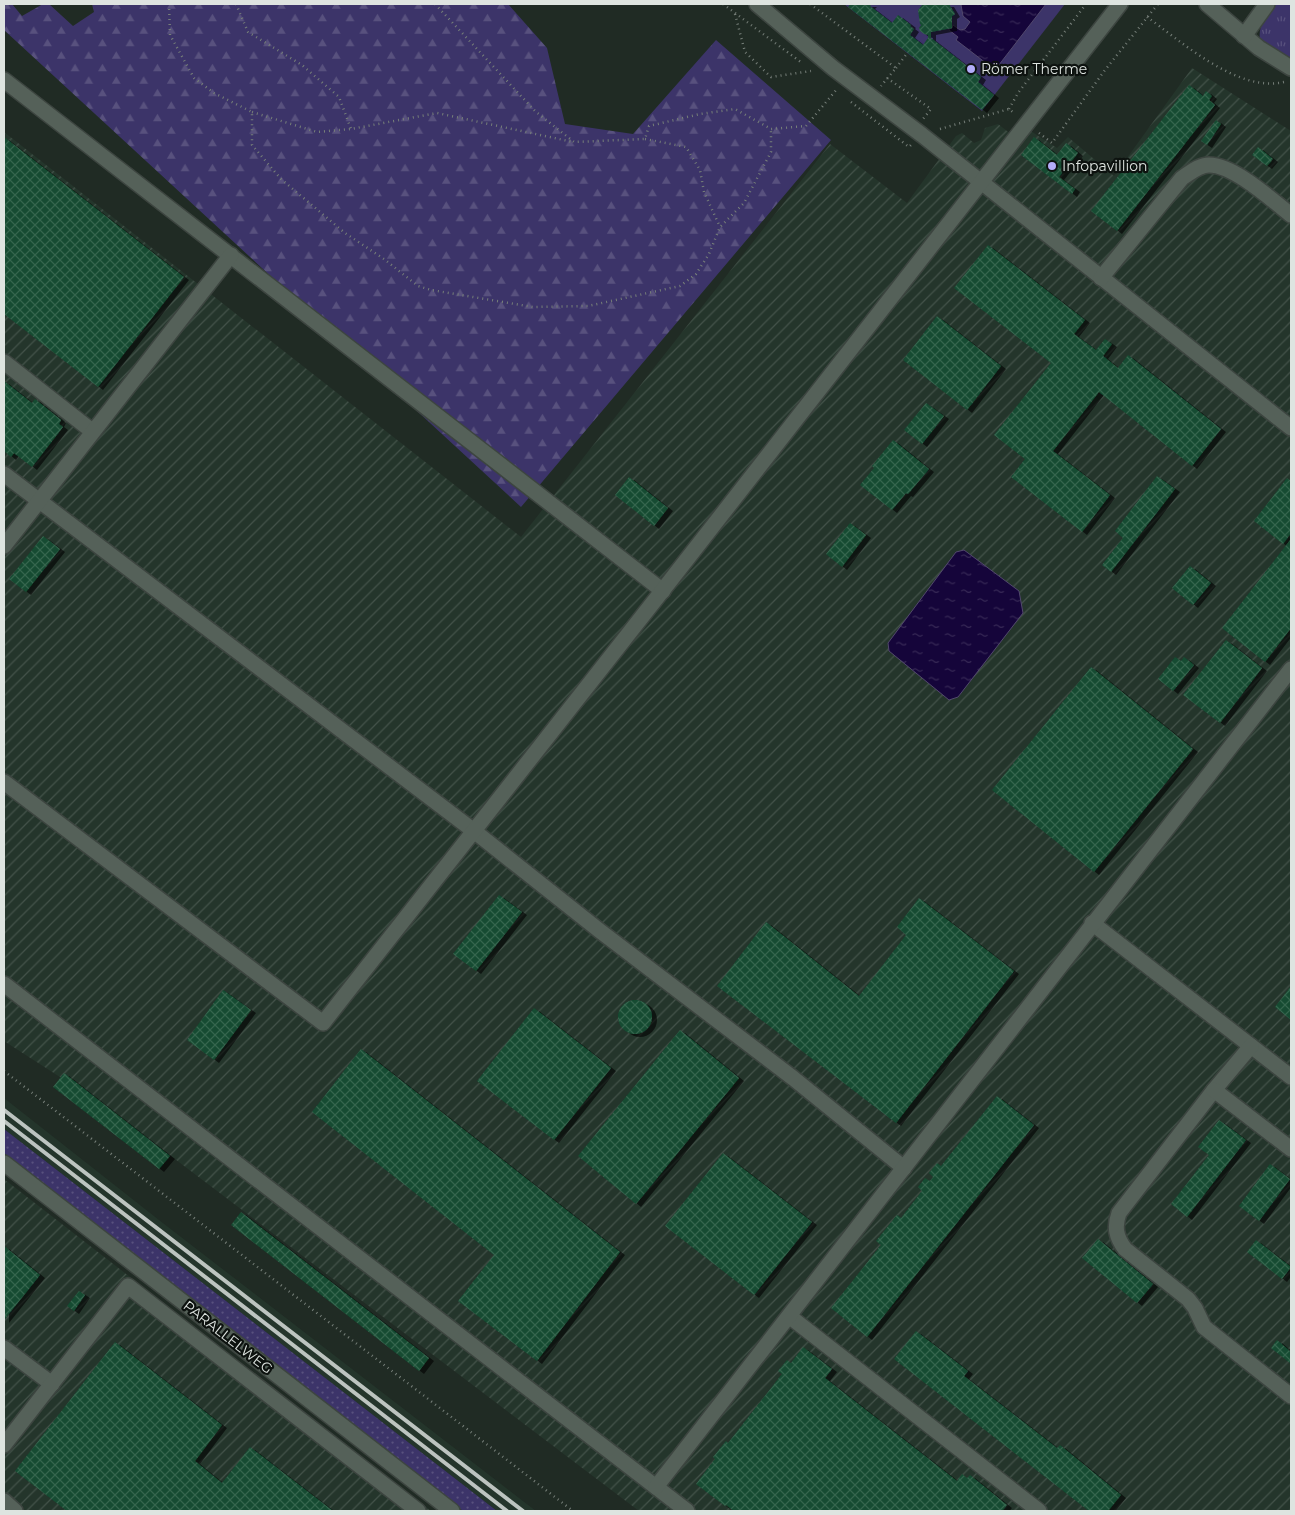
<svg xmlns="http://www.w3.org/2000/svg" width="1295" height="1515" font-family="Montserrat,sans-serif">
	<style>
		.built { fill: #24352b }
		.industrial { fill: url(#industrial-furrows) }
		.grass { fill: url(#grass-dots) }
		.forest { fill: url(#forest-firs) }
		.park { fill: url(#park-tufts) }
		.pitch { fill: #3c3469 }
		.water { fill: url(#water-ripples); stroke: #51486c }
		.building { fill: url(#building-cross-hatch); filter: url(#shadow) }
		.lines { fill: none; stroke-linecap: round; stroke-linejoin: round }
		.minor-casing { stroke: #3d4540; stroke-width: 18 }
		.path { stroke: #767f79; stroke-width: 2.5; stroke-dasharray: 1 4; stroke-linecap: butt }
		.minor { stroke: #556159; stroke-width: 15 }
		.rail { stroke: #bdc4c0; stroke-width: 4 }
		.poi-dot { fill: #b3adf9; stroke: #0d120f; stroke-width: 2 }
		.labels { text-anchor: middle; stroke-width: 4.5; stroke-linejoin: round; paint-order: stroke }
		.poi-label { font-size: 14px; fill: #dee4e0; stroke: #0d120f; text-anchor: start }
		.street-label { font-size: 14px; fill: #dee4e0; stroke: #0d120f }
	</style>
	<defs>
		<pattern id="industrial-furrows" width="10" height="10" patternUnits="userSpaceOnUse" patternTransform="scale(1.25)"><rect width="10" height="10" fill="#24352b"/><path d="M-1 1l2-2M0 10L10 0M9 11l2-2" fill="none" stroke="#435249"/></pattern>
		<pattern id="grass-dots" width="8" height="8" patternUnits="userSpaceOnUse" patternTransform="scale(1.25)"><rect width="8" height="8" fill="#3c3469"/><path d="M2 2h.1M6 6h.1" fill="none" stroke="#58517e" stroke-width="1.8" stroke-linecap="round"/></pattern>
		<pattern id="forest-firs" width="22" height="20" patternUnits="userSpaceOnUse" patternTransform="scale(1.25)"><rect width="22" height="20" fill="#3c3469"/><path d="M5 1l3.5 6h-7zM16 11l3.5 6h-7z" fill="#58517e"/></pattern>
		<pattern id="park-tufts" width="24" height="20" patternUnits="userSpaceOnUse" patternTransform="scale(1.25)"><rect width="24" height="20" fill="#3c3469"/><path d="M3 7l-1-3M5 7V3M7 7l1-3M15 17l-1-3M17 17v-4M19 17l1-3" fill="none" stroke="#58517e"/></pattern>
		<pattern id="water-ripples" width="26" height="14" patternUnits="userSpaceOnUse" patternTransform="scale(1.25)"><rect width="26" height="14" fill="#15053a"/><path d="M2 4q2-2 4 0t4 0M15 11q2-2 4 0t4 0" fill="none" stroke="#372956"/></pattern>
		<pattern id="building-cross-hatch" width="8" height="8" patternUnits="userSpaceOnUse" patternTransform="scale(1.25)"><rect width="8" height="8" fill="#134b30"/><path d="M0 0l8 8M0 8l8-8" fill="none" stroke="#35654e"/></pattern>
		<filter id="shadow"><feDropShadow dx="5" dy="3" stdDeviation="0" flood-color="#0009"/></filter>
	</defs>
	<rect width="100%" height="100%" fill="#202b24"/>
	<path class="built" d="M4,1098L159,1220L536,1511H497L4,1129Z"/>
	<g class="industrial">
		<path d="M1192,68L1291,131V1511H639L105,1106L4,1041V132L521,537L830,144L907,203L956,136L962,133L974,143L981,140L985,128L998,124L1016,138L1026,128L1057,148L1068,137L1114,176Z"/>
		<path d="M4,1179L431,1511H4Z"/>
	</g>
	<path class="grass" d="M4,1129L497,1511H463L4,1153Z"/>
	<path class="forest" d="M4,4H12L22,16L43,4H49L73,26L94,12L92,4H508L547,48L565,124L633,134L716,40L831,140L521,507L4,30Z"/>
	<path class="park" d="M1273,4H1291V61L1260,41C1258,26 1265,16 1273,4Z"/>
	<path class="pitch" d="M844,4H1065L982,111Z"/>
	<g class="water">
		<path d="M963,4H1046L995,70L956,40L958,37L949,30V29L952,28L953,25L960,30L965,29L970,22L963,16L961,5Z"/>
		<path d="M964,550L1019,591L1023,613L958,697L949,700L889,651L888,643L956,552Z"/>
	</g>
	<g class="building">
		<path d="M850,4H872L870,6L892,23L898,15L911,25L910,26L914,29L910,35L923,45L928,38V35L924,34L920,31L919,28L921,25L920,24L918,10L923,4H949L955,14L952,16V28L931,32V38L981,77L978,82L994,95L982,110L848,7Z"/>
		<path d="M1189,85L1203,96L1206,91L1212,96L1209,100L1215,105L1117,231L1091,211Z"/>
		<path d="M1216,120L1221,124L1207,145L1201,141Z"/>
		<path d="M4,137L184,277L98,387L4,314Z"/>
		<path d="M1034,137L1057,155L1066,143L1078,153L1059,177L1075,189L1072,194L1021,155Z"/>
		<path d="M1258,147L1273,159L1267,166L1252,155Z"/>
		<path d="M988,245L1085,320L1074,334L1096,350L1105,339L1112,344L1103,356L1118,368L1128,355L1221,429L1192,466L1099,392L1053,451L1110,495L1082,532L1011,477L1025,459L994,435L1051,363L954,288Z"/>
		<path d="M937,316L1001,366L967,410L903,360Z"/>
		<path d="M4,381L32,403L35,399L61,420L59,424L63,427L32,467L14,453L11,457L4,451Z"/>
		<path d="M926,403L944,416L922,444L904,430Z"/>
		<path d="M893,440L929,469L908,494L906,493L892,510L860,485L874,468L872,466Z"/>
		<path d="M1157,476L1175,489L1111,572L1102,565L1123,538L1115,531Z"/>
		<path d="M629,477L668,508L654,526L615,495Z"/>
		<path d="M1287,478L1291,481V533L1283,544L1254,521Z"/>
		<path d="M850,523L866,535L842,567L826,554Z"/>
		<path d="M43,536L60,549L26,592L9,579Z"/>
		<path d="M1291,539V628L1265,662L1222,628Z"/>
		<path d="M1190,566L1211,583L1193,605L1172,588Z"/>
		<path d="M1226,640L1262,668L1220,723L1183,695Z"/>
		<path d="M1175,657L1181,661L1184,657L1194,665L1173,691L1158,679Z"/>
		<path d="M1091,667L1193,749L1094,872L992,790Z"/>
		<path d="M499,895L522,912L476,971L453,954Z"/>
		<path d="M919,898L1014,971L896,1123L717,986L766,922L859,996L906,935L897,927Z"/>
		<path d="M1291,986V1020L1275,1007Z"/>
		<path d="M223,990L251,1010L214,1060L187,1040Z"/>
		<circle cx="635" cy="1017" r="17"/>
		<path d="M534,1008L611,1068L554,1140L477,1081Z"/>
		<path d="M680,1030L739,1078L636,1204L578,1156Z"/>
		<path d="M361,1049L620,1252L537,1361L458,1301L494,1255L312,1112Z"/>
		<path d="M64,1073L170,1156L159,1169L53,1087Z"/>
		<path d="M997,1096L1034,1125L867,1337L831,1308L881,1245L876,1241L897,1215L901,1218L922,1191L918,1187L925,1178L930,1181L933,1177L929,1173L937,1163L941,1166Z"/>
		<path d="M1219,1120L1246,1140L1187,1217L1171,1204L1209,1155L1198,1147Z"/>
		<path d="M723,1153L812,1222L754,1295L665,1226Z"/>
		<path d="M1270,1164L1290,1179L1259,1221L1239,1206Z"/>
		<path d="M241,1212L429,1358L419,1371L231,1225Z"/>
		<path d="M1098,1239L1153,1284L1137,1303L1082,1258Z"/>
		<path d="M1256,1240L1291,1267L1282,1279L1247,1252Z"/>
		<path d="M4,1246L40,1275L4,1320Z"/>
		<path d="M79,1291L85,1295L74,1311L67,1306Z"/>
		<path d="M916,1331L968,1371L964,1376L1057,1448L1060,1445L1121,1495L1108,1511H1089L894,1359Z"/>
		<path d="M1277,1340L1291,1352V1361L1290,1363L1271,1348Z"/>
		<path d="M115,1342L222,1425L195,1461L222,1483L250,1447L333,1511H67L15,1471Z"/>
		<path d="M803,1347L832,1369L825,1378L957,1481L962,1474L967,1478L970,1475L1007,1505L1002,1511H734L726,1505L725,1506L696,1484L715,1459L713,1457L726,1441L728,1443L782,1374L778,1371L787,1360L791,1363Z"/>
	</g>
	<g class="lines">
		<defs>
			<g id="minor">
				<path d="M757,4L833,68L922,135L1291,428"/>
				<path d="M1207,4L1259,48L1291,68"/>
				<path d="M1244,36L1267,4"/>
				<path d="M4,80L663,591"/>
				<path d="M1101,278L1182,178C1190,173 1199,165 1209,165C1234,165 1272,200 1291,215"/>
				<path d="M4,362L92,431"/>
				<path d="M4,474L474,831L600,931L793,1078L904,1168"/>
				<path d="M4,546L231,255"/>
				<path d="M4,782L323,1023L670,581L1120,4"/>
				<path d="M1092,923L1291,1077"/>
				<path d="M4,984L687,1511"/>
				<path d="M1251,1046L1214,1090L1119,1213C1114,1227 1116,1237 1125,1249L1188,1299L1195,1308L1204,1327L1291,1396"/>
				<path d="M1214,1090L1291,1149"/>
				<path d="M4,1163L452,1511"/>
				<path d="M789,1316L1039,1511"/>
				<path d="M4,1348L52,1384"/>
				<path d="M4,1445L128,1286L418,1511"/>
				<path d="M656,1487L1291,669"/>
				<path d="M4,1501L15,1511"/>
			</g>
		</defs>
		<use href="#minor" class="minor-casing"/>
		<g class="path">
			<path d="M169,4L170,35L194,78L214,93L252,112V145L281,179L345,233L384,259L418,286L431,290L533,307L588,306L680,286L696,274L709,254L720,227L744,203L771,152V129"/>
			<path d="M236,4L248,32L302,65L339,97L351,129"/>
			<path d="M435,4L535,111L574,142L645,139L649,126L700,114L735,109L771,129L806,126L837,89"/>
			<path d="M723,4L802,63"/>
			<path d="M810,4L896,68L881,86"/>
			<path d="M735,14L745,52L771,77L811,71"/>
			<path d="M1147,17C1182,42 1238,93 1284,82"/>
			<path d="M896,68L908,52"/>
			<path d="M887,78L931,109L923,119"/>
			<path d="M851,102L909,147L912,144"/>
			<path d="M1009,109L1018,93L1086,4"/>
			<path d="M252,112L317,132L351,129L437,113L573,142"/>
			<path d="M940,129L1009,109L1015,114"/>
			<path d="M1039,133L1052,143L1105,70L1158,4"/>
			<path d="M645,139L686,147L700,170L704,192L720,227"/>
			<path d="M4,1071L573,1511"/>
		</g>
		<use href="#minor" class="minor"/>
		<g class="rail">
			<path d="M4,1110L523,1511"/>
			<path d="M4,1121L507,1511"/>
		</g>
	</g>
	<g class="poi-dot">
		<circle cx="971" cy="69" r="5"/>
		<circle cx="1052" cy="166" r="5"/>
	</g>
	<g class="labels">
		<g class="poi-label">
			<text x="981" y="74">Römer Therme</text>
			<text x="1062" y="171">Infopavillion</text>
		</g>
		<g class="street-label">
			<text transform="translate(228 1337) rotate(38)" y="5">PARALLELWEG</text>
		</g>
	</g>
	<rect width="1295" height="1515" fill="none" stroke="#dee4e0" stroke-width="10"/>
</svg>
